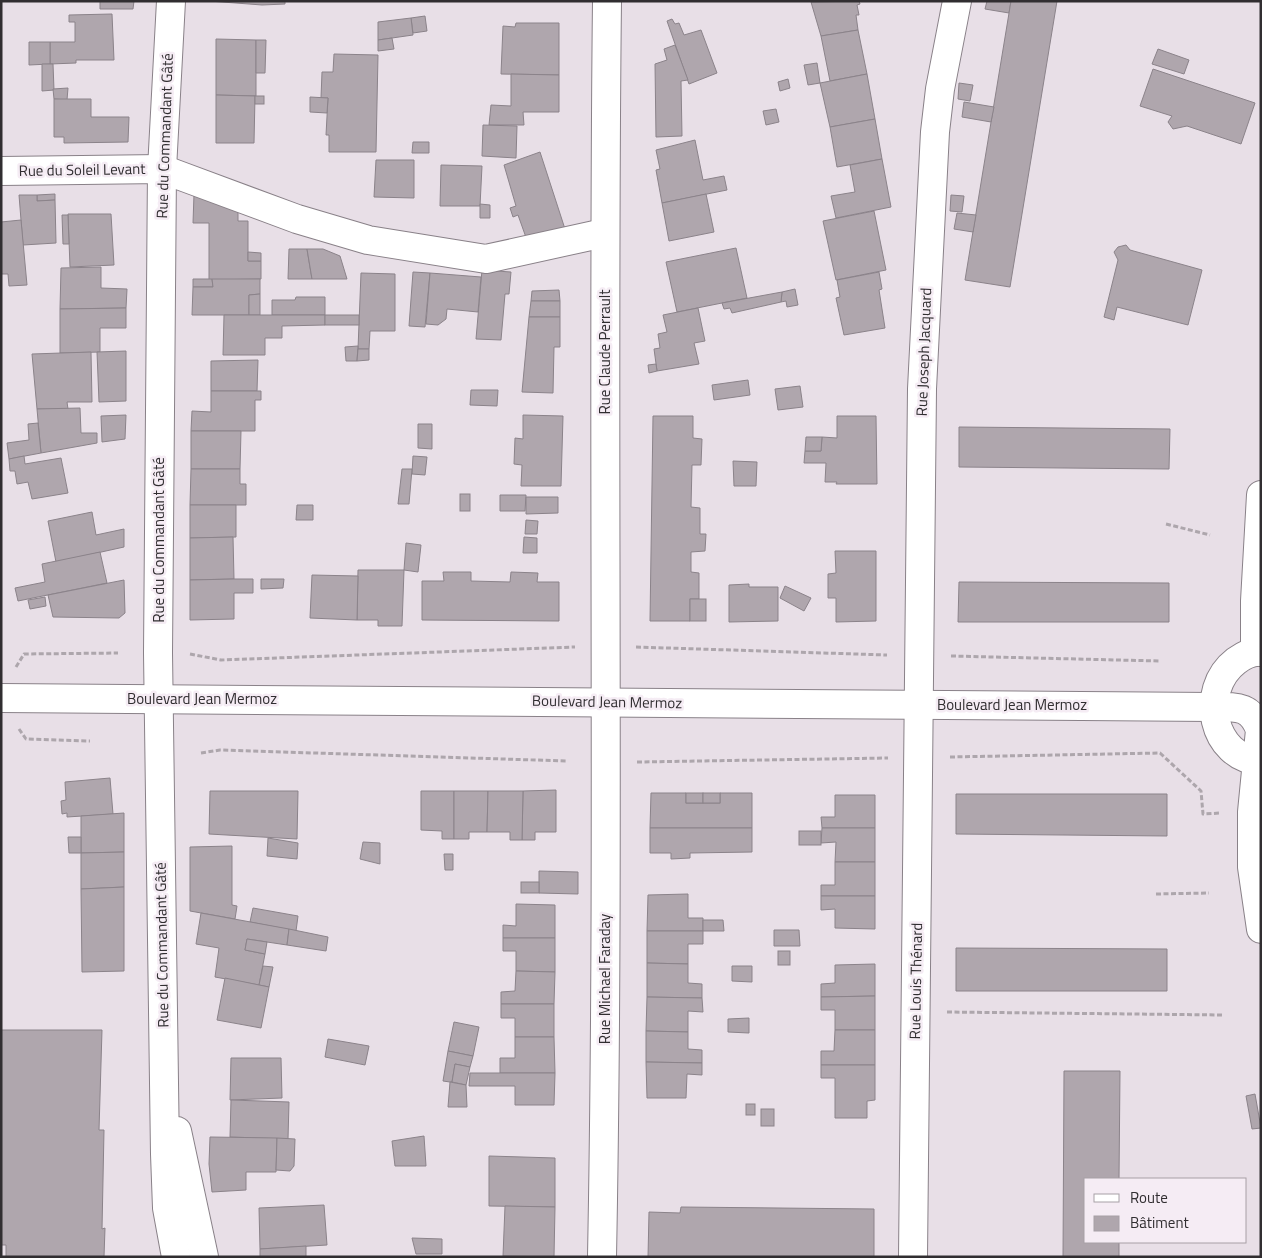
<svg xmlns="http://www.w3.org/2000/svg" width="1262" height="1258" font-family="'Titillium Web',sans-serif">
	<style>
		.building { fill: #afa6ad; stroke: #8b838a }
		.lines { fill: none; stroke-linecap: round; stroke-linejoin: round }
		.minor-casing { stroke: #898188; stroke-width: 30 }
		.major-casing { stroke: #898188; stroke-width: 30 }
		.path { stroke: #ada6ac; stroke-width: 3; stroke-dasharray: 5 2.5; stroke-linecap: butt }
		.minor { stroke: #fff; stroke-width: 28 }
		.major { stroke: #fff; stroke-width: 28 }
		.labels { text-anchor: middle; stroke-width: 5; stroke-linejoin: round; paint-order: stroke }
		.street-label { font-size: 15px; fill: #312e31; stroke: #f5ecf4 }
	</style>
	<rect width="100%" height="100%" fill="#e8dfe7"/>
	<g class="building">
		<path d="M100,1H134L133,9H100Z"/>
		<path d="M209,1H285V4L262,5Z"/>
		<path d="M859,1L860,4L857,5L859,15H856L858,30L821,36L811,2Z"/>
		<path d="M987,1H1011L1009,13L985,9Z"/>
		<path d="M1011,1H1057L1010,287L965,280Z"/>
		<path d="M112,14L114,60H76V63L50,64V42H75V22H69V15Z"/>
		<path d="M425,16L427,31L413,33L411,18Z"/>
		<path d="M411,18L413,35L378,40V22Z"/>
		<path d="M672,19L675,24L679,23L684,35L701,30L717,73L689,84L667,21Z"/>
		<path d="M516,23H559V75L501,74L503,26L515,27Z"/>
		<path d="M858,30L867,74L830,81L821,36Z"/>
		<path d="M392,38L394,49L378,51V40Z"/>
		<path d="M216,39L256,40V96L216,95Z"/>
		<path d="M256,40H266L265,73H256Z"/>
		<path d="M29,42H50V64L29,65Z"/>
		<path d="M675,45L688,80L681,81L682,136L656,137L655,64L667,60L664,49Z"/>
		<path d="M1158,49L1189,60L1184,74L1152,64Z"/>
		<path d="M334,54L378,55L376,152H329V135H326L328,98H321L322,72H333Z"/>
		<path d="M817,63L820,83L808,85L804,65Z"/>
		<path d="M42,64H53L54,90L42,91Z"/>
		<path d="M1153,69L1255,103L1241,144L1187,126L1173,129L1168,122L1172,116L1140,106Z"/>
		<path d="M511,74L559,75V112H523L524,125H489L491,105L511,106Z"/>
		<path d="M867,74L875,119L830,127L820,83Z"/>
		<path d="M788,79L790,88L780,91L778,82Z"/>
		<path d="M959,83L973,85L970,101L958,99Z"/>
		<path d="M68,88L67,100L54,99L53,89Z"/>
		<path d="M216,95L255,96L254,143H216Z"/>
		<rect x="255" y="96" width="9" height="8"/>
		<path d="M310,97L328,98L327,113L310,112Z"/>
		<path d="M54,99H91V117H129L128,142L64,143V137H54Z"/>
		<path d="M964,102L994,107L991,122L962,117Z"/>
		<path d="M776,109L779,122L766,125L763,111Z"/>
		<path d="M875,119L882,159L837,167L830,127Z"/>
		<path d="M483,125L517,126L516,158L482,156Z"/>
		<path d="M695,140L703,180L724,176L727,190L662,203L656,170L660,169L656,150Z"/>
		<path d="M413,142H429V153H412Z"/>
		<path d="M540,152L565,229L528,243L518,215L513,217L510,208L516,206L504,165Z"/>
		<path d="M882,159L891,207L836,218L831,196L855,192L850,165Z"/>
		<path d="M376,160H414V198L374,197Z"/>
		<path d="M441,165L482,166L480,206H440Z"/>
		<path d="M55,194V200L37,201V195Z"/>
		<path d="M194,194L238,211V221H248V261H261V279L209,280V223H193Z"/>
		<path d="M706,194L714,232L669,241L662,203Z"/>
		<path d="M19,195H37V201L55,200L56,243L23,245Z"/>
		<path d="M951,195L964,196L962,212L950,211Z"/>
		<path d="M480,204L490,205V218H480Z"/>
		<path d="M874,211L886,270L836,280L823,221Z"/>
		<path d="M957,213L976,215L973,232L954,229Z"/>
		<path d="M68,214H111L114,265L70,267Z"/>
		<path d="M62,215H68L69,244H63Z"/>
		<path d="M21,220L27,285L9,286L8,274H1V222Z"/>
		<path d="M1126,245L1130,250L1202,270L1188,325L1117,307L1114,320L1104,317L1118,260L1114,252L1118,247Z"/>
		<path d="M736,248L747,298L677,312L666,262Z"/>
		<path d="M289,249H307L312,279H288Z"/>
		<path d="M307,249H323L340,256L347,279H312Z"/>
		<path d="M248,252L261,253V261H248Z"/>
		<path d="M101,267V288L127,289L126,308L60,309L61,268Z"/>
		<path d="M482,270L511,272L509,294H505L501,340L476,339Z"/>
		<path d="M413,272L430,273L425,327L409,326Z"/>
		<path d="M879,272L882,289L879,290L885,328L844,335L836,298L840,297L837,280Z"/>
		<path d="M361,273L395,274V331H370L369,349H358Z"/>
		<path d="M430,273L481,277L478,312L447,309L446,319L438,325L426,324Z"/>
		<path d="M193,279H212L213,287H193Z"/>
		<path d="M212,279H260V294L249,295V315H192L193,287H213Z"/>
		<path d="M795,289L798,305L787,307L786,301L781,302L782,292Z"/>
		<path d="M559,290L560,301H531L532,291Z"/>
		<path d="M782,292L781,302L732,313L730,308L724,309L722,303Z"/>
		<path d="M260,294V315H249V295Z"/>
		<path d="M296,297H325V315H272V300H295Z"/>
		<path d="M531,301H560V317H529Z"/>
		<path d="M126,308V328H100V352L60,353V309Z"/>
		<path d="M698,308L705,341L694,343L699,364L657,371L654,349L660,348L658,334L667,332L663,315Z"/>
		<path d="M224,315H325V325L282,326V338H265V355H223Z"/>
		<rect x="325" y="315" width="34" height="10"/>
		<path d="M529,317H560V347H554L553,393L522,392Z"/>
		<path d="M358,346L357,361H346L345,347Z"/>
		<path d="M358,349H369V360L357,361Z"/>
		<path d="M126,351V401L99,402L97,352Z"/>
		<path d="M91,352L92,402H67L68,409H37L32,354Z"/>
		<path d="M258,360L257,391H211V361Z"/>
		<path d="M656,364L657,371L649,373L648,365Z"/>
		<path d="M748,380L750,395L714,400L712,385Z"/>
		<path d="M800,386L803,407L778,410L775,389Z"/>
		<path d="M471,390H498L497,406L470,405Z"/>
		<path d="M211,391H261V400H255V431H191L192,411L211,412Z"/>
		<path d="M80,408L81,433H97V443L41,453L37,409Z"/>
		<path d="M126,415L125,439L102,442L101,416Z"/>
		<path d="M523,415L563,416L561,486H521L522,465L514,464L515,438L523,439Z"/>
		<path d="M653,416H693V438L702,439L701,465H692L691,507L700,508V534H706L705,551L691,552V572L699,573V599H690V621H650Z"/>
		<path d="M837,416H876L877,484H836L837,482H825L826,463H804L805,451H821L822,437L837,438Z"/>
		<path d="M38,423L41,453L9,459L7,443L29,440L28,424Z"/>
		<path d="M418,424H432V449L418,448Z"/>
		<path d="M959,427L1170,429L1169,469L959,467Z"/>
		<path d="M191,431H241L240,469H191Z"/>
		<path d="M806,437H822L821,451H805Z"/>
		<path d="M24,456L25,464L61,458L68,493L32,499L28,482L17,484L15,471H10L9,459Z"/>
		<path d="M413,456L427,457L425,475L412,474Z"/>
		<path d="M733,461L757,462L756,486H734Z"/>
		<path d="M191,469H240V484H246V505H190Z"/>
		<path d="M402,469H412L409,504H398Z"/>
		<rect x="460" y="494" width="10" height="17"/>
		<path d="M500,495H526L525,511H500Z"/>
		<path d="M526,497H558V513L526,514Z"/>
		<path d="M190,505H236V537L190,538Z"/>
		<path d="M297,505H313V520H296Z"/>
		<path d="M92,512L96,535L124,529V547L56,562L48,521Z"/>
		<path d="M526,520L538,521L537,534H525Z"/>
		<path d="M233,537L234,579L190,580V538Z"/>
		<path d="M524,537L537,538V553H523Z"/>
		<path d="M406,543L421,545L418,572L404,570Z"/>
		<path d="M835,551H876V621L836,622V598H828V574L836,573Z"/>
		<path d="M100,552L107,583L18,601L15,588L45,582L42,564Z"/>
		<path d="M358,570H404L402,626H378V620H357Z"/>
		<path d="M443,572H471V581L510,582L511,572L538,573L537,582H559V621L422,620V581H444Z"/>
		<path d="M312,575L358,576L357,620L310,618Z"/>
		<path d="M234,579H253V593H234V619L190,620V580Z"/>
		<path d="M261,579H284L283,588L261,589Z"/>
		<path d="M124,580L125,613L119,618L53,617L48,595Z"/>
		<path d="M959,582L1169,583V622H958Z"/>
		<path d="M749,584V587H778V621L729,622V585Z"/>
		<path d="M785,586L811,598L804,611L780,598Z"/>
		<path d="M45,597L46,606L30,609L28,600Z"/>
		<rect x="690" y="599" width="16" height="22"/>
		<path d="M110,778L113,814L67,817V813L62,814L61,801L66,800L65,782Z"/>
		<path d="M556,790V832H535V840H522L523,791Z"/>
		<path d="M210,791H298L297,839L209,834Z"/>
		<path d="M421,791H454V839H442V831L421,830Z"/>
		<path d="M454,791H488L487,832H469V839H454Z"/>
		<path d="M488,791H523L522,840H510V832H487Z"/>
		<path d="M651,793H686V803H720V793H752V828H650Z"/>
		<rect x="686" y="793" width="17" height="10"/>
		<rect x="703" y="793" width="17" height="10"/>
		<path d="M956,794H1167V836L956,834Z"/>
		<path d="M835,795H875V828H822L821,817H835Z"/>
		<path d="M124,813V852L81,853V816Z"/>
		<path d="M650,828H752V852L690,853V858L671,859V853H650Z"/>
		<path d="M822,828H875V862H835L836,842L821,843Z"/>
		<rect x="799" y="831" width="22" height="14"/>
		<path d="M68,837H81V853H69Z"/>
		<path d="M268,838L298,843L297,859L267,856Z"/>
		<path d="M363,842L380,843V864L360,859Z"/>
		<path d="M232,846V905L237,906L235,919L190,911V847Z"/>
		<path d="M124,852V887L81,889V853Z"/>
		<path d="M444,854H453V870H445Z"/>
		<path d="M835,862H875V896H821V885H835Z"/>
		<path d="M539,871L578,872V894L539,893Z"/>
		<rect x="521" y="882" width="18" height="11"/>
		<path d="M124,887V971L82,972L81,889Z"/>
		<path d="M688,894V918H703V931H647L648,895Z"/>
		<path d="M821,896H875V929L835,928V909L821,910Z"/>
		<path d="M516,904L555,905V938H503V925L516,926Z"/>
		<path d="M253,908L298,916L296,931L250,922Z"/>
		<path d="M201,913L289,929L287,945L247,939L245,950L265,954L259,985L215,977L219,948L196,944Z"/>
		<path d="M703,920H723L724,931H703Z"/>
		<path d="M289,929L328,937L326,951L287,945Z"/>
		<path d="M774,930H799L800,946H774Z"/>
		<path d="M647,931H703V944H688V964L647,963Z"/>
		<path d="M503,938H555V972L516,971V951H503Z"/>
		<path d="M247,939L267,942L265,954L245,950Z"/>
		<path d="M956,948L1167,949V991H956Z"/>
		<rect x="778" y="951" width="12" height="14"/>
		<path d="M647,963L688,964V983L702,984V998L647,997Z"/>
		<path d="M875,964V996L821,997V984L835,983V965Z"/>
		<path d="M263,966L273,967L269,987L259,985Z"/>
		<path d="M732,966H752V982L732,981Z"/>
		<path d="M516,971L555,972L554,1004H501V992L515,991Z"/>
		<path d="M225,978L269,987L261,1028L217,1020Z"/>
		<path d="M875,996V1030H835V1010H821V997Z"/>
		<path d="M647,997L702,998L703,1012L688,1011V1032L646,1031Z"/>
		<path d="M501,1004H554V1037H515V1018H501Z"/>
		<path d="M749,1018V1033L728,1032V1019Z"/>
		<path d="M454,1022L479,1027L473,1056L448,1051Z"/>
		<path d="M1,1030H102L99,1130H104L102,1229L105,1228L104,1257H6V1245H1Z"/>
		<path d="M835,1030H875V1065H821V1051H834Z"/>
		<path d="M646,1031L688,1032V1049L702,1050V1063L646,1062Z"/>
		<path d="M515,1037H554L555,1073H500V1058H515Z"/>
		<path d="M328,1039L369,1046L365,1065L325,1057Z"/>
		<path d="M448,1051L473,1056L470,1067L455,1064L452,1082H450L443,1081Z"/>
		<path d="M231,1058H281L282,1098L230,1100Z"/>
		<path d="M646,1062L702,1063V1075L687,1074L686,1098H647Z"/>
		<path d="M455,1064L470,1067L466,1085L452,1082Z"/>
		<path d="M821,1065H875V1100L867,1101V1118H835V1078H821Z"/>
		<path d="M1064,1071H1120L1119,1179H1086V1242H1119V1257H1063Z"/>
		<path d="M470,1073H555L554,1105H515V1086H469Z"/>
		<path d="M450,1082L466,1085L467,1107H448Z"/>
		<path d="M1255,1094L1261,1128L1252,1129L1246,1096Z"/>
		<path d="M231,1100L289,1102L288,1139L230,1137Z"/>
		<rect x="746" y="1104" width="9" height="11"/>
		<rect x="761" y="1109" width="13" height="17"/>
		<path d="M424,1136L426,1166H395L392,1141Z"/>
		<path d="M210,1137L277,1138L276,1172H246V1190L212,1192L209,1164Z"/>
		<path d="M277,1138L295,1139L294,1166L290,1171L276,1170Z"/>
		<path d="M489,1156L555,1158V1207L489,1206Z"/>
		<path d="M324,1205L327,1245L260,1249L259,1208Z"/>
		<path d="M505,1206L555,1207L554,1257L503,1256Z"/>
		<path d="M681,1207L874,1209V1257H648L649,1212L680,1213Z"/>
		<path d="M412,1238L442,1239V1254H416Z"/>
		<path d="M306,1246V1257H260V1249Z"/>
	</g>
	<g class="lines">
		<defs>
			<g id="minor">
				<path d="M171,1L162,169L158,653L165,1154L167,1208L176,1257"/>
				<path d="M1,171L162,169L297,219L368,240L486,259L604,233"/>
				<path d="M1255,652V601L1261,495"/>
				<path d="M1213,707C1236,707 1251,705 1260,730L1252,812V867L1261,929"/>
				<path d="M177,1131L204,1257"/>
				<path d="M602,1257C610,838 602,420 607,1"/>
				<path d="M913,1257L922,389L935,132L940,89L957,1"/>
			</g>
			<g id="major">
				<path d="M1261,652C1252,651 1243,656 1236,661C1198,690 1212,759 1261,761"/>
				<path d="M1,698L1213,707"/>
			</g>
		</defs>
		<use href="#minor" class="minor-casing"/>
		<use href="#major" class="major-casing"/>
		<g class="path">
			<path d="M1166,524L1210,535"/>
			<path d="M636,647L887,655"/>
			<path d="M190,654L221,660L575,647"/>
			<path d="M951,656L1160,661"/>
			<path d="M16,667L24,654L118,653"/>
			<path d="M19,729L26,739L90,741"/>
			<path d="M201,753L220,750L566,761"/>
			<path d="M950,757L1160,753L1201,791L1203,814L1221,813"/>
			<path d="M637,762L888,758"/>
			<path d="M1156,894L1209,893"/>
			<path d="M947,1012L1224,1015"/>
		</g>
		<use href="#minor" class="minor"/>
		<use href="#major" class="major"/>
	</g>
	<g class="labels">
		<g class="street-label">
			<text transform="translate(165 136) rotate(-88)" y="5">Rue du Commandant Gâté</text>
			<text transform="translate(82 170) rotate(-1)" y="5">Rue du Soleil Levant</text>
			<text transform="translate(605 352) rotate(-90)" y="5">Rue Claude Perrault</text>
			<text transform="translate(924 352) rotate(-88)" y="5">Rue Joseph Jacquard</text>
			<text transform="translate(159 540) rotate(-90)" y="5">Rue du Commandant Gâté</text>
			<text x="202" y="704">Boulevard Jean Mermoz</text>
			<text transform="translate(607 702) rotate(1)" y="5">Boulevard Jean Mermoz</text>
			<text x="1012" y="710">Boulevard Jean Mermoz</text>
			<text transform="translate(162 945) rotate(-91)" y="5">Rue du Commandant Gâté</text>
			<text transform="translate(605 979) rotate(-90)" y="5">Rue Michael Faraday</text>
			<text transform="translate(916 981) rotate(-89)" y="5">Rue Louis Thénard</text>
		</g>
	</g>
	<rect width="1262" height="1258" fill="none" stroke="#312e31" stroke-width="5"/>
	<rect x="1084" y="1178" width="162" height="65" fill="#f5ecf4" stroke="#a7a0a6"/>
	<rect x="1094" y="1194" width="25" height="8" fill="#ffffff" stroke="#a7a0a6"/>
	<text x="1130" y="1203" font-size="15" fill="#312e31">Route</text>
	<rect x="1094" y="1216" width="25" height="15" fill="#afa6ad" stroke="#a7a0a6"/>
	<text x="1130" y="1228" font-size="15" fill="#312e31">Bâtiment</text>
</svg>
